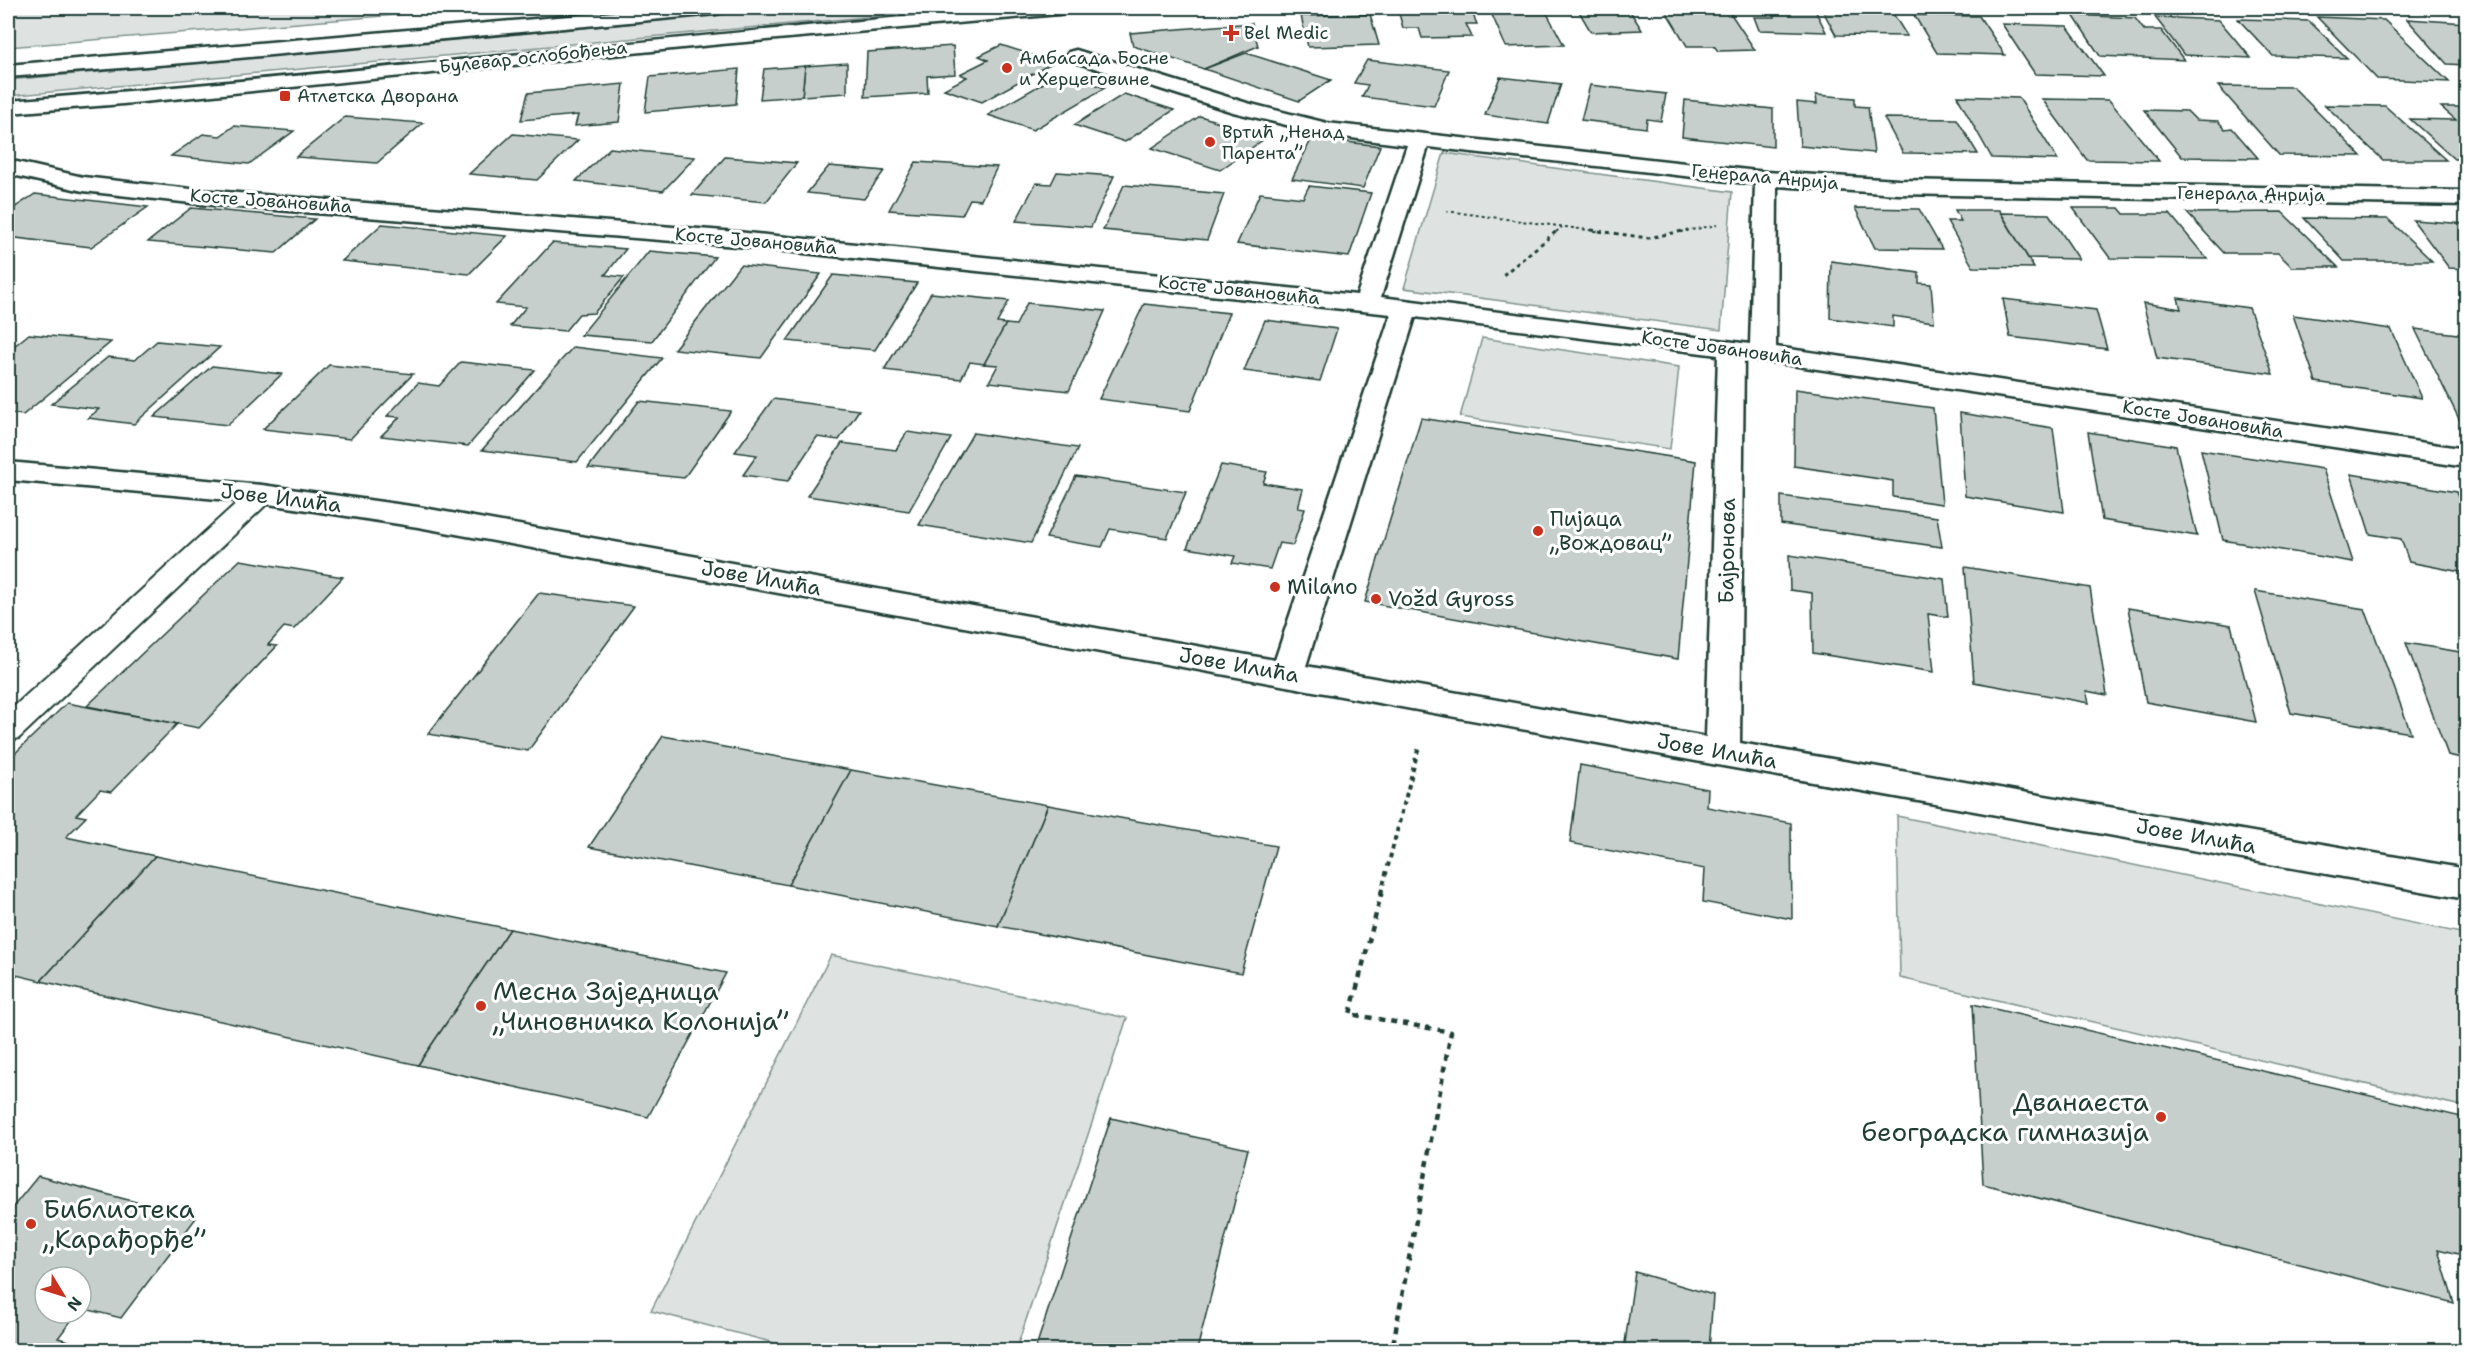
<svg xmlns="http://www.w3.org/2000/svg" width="2474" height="1358" font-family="'Shantell Sans',sans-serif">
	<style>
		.green { fill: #dee3e2; stroke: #7e908b; stroke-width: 1.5 }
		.building { fill: #c7cfcc; stroke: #1f3d34; stroke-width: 1.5 }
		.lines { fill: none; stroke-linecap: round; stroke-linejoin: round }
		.lane-casing { stroke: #1f3d34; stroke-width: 4 }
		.street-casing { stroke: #1f3d34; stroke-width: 5 }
		.secondary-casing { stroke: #1f3d34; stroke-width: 5 }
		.path-far3 { stroke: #1f3d34; stroke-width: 2; stroke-dasharray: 3 3; stroke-linecap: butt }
		.path-far2 { stroke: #1f3d34; stroke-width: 3; stroke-dasharray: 4 4; stroke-linecap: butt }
		.path-far1 { stroke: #1f3d34; stroke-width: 4; stroke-dasharray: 4.5 4.5; stroke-linecap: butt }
		.path { stroke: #1f3d34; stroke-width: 4.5; stroke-dasharray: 6 6; stroke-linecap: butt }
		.lane { fill: #fff; fill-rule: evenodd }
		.street { fill: #fff; fill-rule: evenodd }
		.secondary { fill: #fff; fill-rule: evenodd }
		.poi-dot { fill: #c8321e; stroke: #fff; stroke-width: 2 }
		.labels { text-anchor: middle; stroke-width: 6; stroke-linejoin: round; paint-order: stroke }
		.far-poi-label { font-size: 18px; fill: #1f3d34; stroke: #fff; text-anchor: start }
		.far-street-label { font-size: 18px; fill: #1f3d34; stroke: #fff }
		.street-label { font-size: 21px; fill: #1f3d34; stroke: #fff }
		.poi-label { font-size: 21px; fill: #1f3d34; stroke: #fff; text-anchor: start }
		.near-poi-label { font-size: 26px; fill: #1f3d34; stroke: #fff; text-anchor: start }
	</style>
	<rect width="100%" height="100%" fill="#fff"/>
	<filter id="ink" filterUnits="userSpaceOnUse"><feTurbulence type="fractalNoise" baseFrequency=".0167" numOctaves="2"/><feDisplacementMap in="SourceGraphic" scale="12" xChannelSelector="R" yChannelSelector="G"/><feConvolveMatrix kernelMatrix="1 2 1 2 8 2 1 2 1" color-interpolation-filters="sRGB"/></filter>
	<g filter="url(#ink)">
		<g class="green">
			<path d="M8,8H480L8,47Z"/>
			<path d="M788,8H964L8,96V80L593,27Z"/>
			<path d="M1444,153L1732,192L1721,330L1404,288Z"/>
			<path d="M1482,338L1679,367L1670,449L1460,417Z"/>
			<path d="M1897,816L2466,934V1107L1900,978Z"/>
			<path d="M831,955L1127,1018L1016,1350H802L651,1311Z"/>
		</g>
		<g class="building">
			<path d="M1470,8L1477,24H1466L1472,37L1422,38L1419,28H1403L1398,10Z"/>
			<path d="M1489,8H1544L1564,45L1506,47Z"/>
			<path d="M1577,8H1628L1642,30L1591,32Z"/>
			<path d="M1664,8H1727L1755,50L1718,51L1714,46H1687Z"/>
			<path d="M1771,8H1814L1826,32L1759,30L1754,17H1775Z"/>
			<path d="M1823,11L1892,12L1907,36L1836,35Z"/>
			<path d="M1370,14L1379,45L1308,47L1301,16Z"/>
			<path d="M1914,15L1979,16L2005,55L1937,53Z"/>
			<path d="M2073,15L2135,18L2144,30H2161L2184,60L2100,56Z"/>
			<path d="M2155,17L2219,20L2251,58L2184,55Z"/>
			<path d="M2317,17L2384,20L2449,82L2377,79Z"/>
			<path d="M2238,19L2309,21L2347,58L2273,56Z"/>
			<path d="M2407,19L2466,23V65L2447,64Z"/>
			<path d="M1252,23L1258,46L1204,69L1133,46L1130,33Z"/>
			<path d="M2002,24L2067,26L2104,76L2035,74Z"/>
			<path d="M1001,45L1054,62L982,102L944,89L967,77L960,74L988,60L979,56Z"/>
			<path d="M953,46L955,74L927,76L928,93L865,97L867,52Z"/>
			<path d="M1246,53L1331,80L1299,101L1204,69Z"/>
			<path d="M1367,60L1449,70L1434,106L1362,97L1368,85L1354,83Z"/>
			<path d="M847,63V93L802,96L805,66Z"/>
			<path d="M805,66L802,96L760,99L764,69Z"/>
			<path d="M739,69L736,104L645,112L650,77Z"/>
			<path d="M1061,73L1105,88L1033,130L988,115Z"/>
			<path d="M1500,77L1561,84L1548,124L1485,115Z"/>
			<path d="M624,84L619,122L575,126L578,115L521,120L528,93Z"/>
			<path d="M1590,85L1666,94L1661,121L1647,119L1646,128L1581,120Z"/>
			<path d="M2218,86L2293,87L2361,156L2279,155Z"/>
			<path d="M1124,94L1174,110L1125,142L1074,125Z"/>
			<path d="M1816,95L1855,98V106L1868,107L1874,153L1800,146L1797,102L1817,104Z"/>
			<path d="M1957,96L2019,98L2058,160L1992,158Z"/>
			<path d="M2042,99L2109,100L2159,161L2087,160Z"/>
			<path d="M1685,100L1773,109V147L1682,137Z"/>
			<path d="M2325,105L2385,106L2446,160H2383Z"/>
			<path d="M2441,107H2466V159H2454L2410,119L2456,120Z"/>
			<path d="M2144,110L2187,111L2196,120L2218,121L2225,129L2232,128L2258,158L2182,157Z"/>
			<path d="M1200,116L1267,137L1220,170L1152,148Z"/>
			<path d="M345,117L423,123L377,163L296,157Z"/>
			<path d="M1884,118L1957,119L1978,154L1903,153Z"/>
			<path d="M234,126L294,131L249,164L171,156L203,134L220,136Z"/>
			<path d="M513,134L578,140L537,180L469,174Z"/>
			<path d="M1312,138L1380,146L1363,188L1292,179Z"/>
			<path d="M610,148L695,157L663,191L576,181Z"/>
			<path d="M725,157L797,163L766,202L692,195Z"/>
			<path d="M916,162L997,167L981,200L970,199L962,215L889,210Z"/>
			<path d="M829,166L884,171L864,199L807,193Z"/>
			<path d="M1057,172L1114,176L1091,227L1016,221L1036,183L1051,184Z"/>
			<path d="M1124,185L1224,194L1207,240L1103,230Z"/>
			<path d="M1309,186L1371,193L1349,257L1237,244L1260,193L1303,198Z"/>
			<path d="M35,194L148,207L91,247L8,237V212Z"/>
			<path d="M191,208L315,219L276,253L148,242Z"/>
			<path d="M1855,208L1919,209L1942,249L1875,248Z"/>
			<path d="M2073,208H2119L2124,214H2170L2207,259L2110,258Z"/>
			<path d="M1955,210H1999L2034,268L1973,267L1947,221H1961Z"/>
			<path d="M2282,212L2338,267H2292L2278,253H2224L2187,213Z"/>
			<path d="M2001,213L2049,214L2079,259L2028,258Z"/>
			<path d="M2304,218L2388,219L2432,261H2344Z"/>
			<path d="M2413,220L2466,224V269L2449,268Z"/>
			<path d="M382,224L507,236L469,274L342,261Z"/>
			<path d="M552,243L626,249L605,275L624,277L594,313L579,314L565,331L510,326L526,307L496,304Z"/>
			<path d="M649,251L715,257L652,341L581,335Z"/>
			<path d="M1831,261L1919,273V283L1931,284L1934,322L1893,316V327L1830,318Z"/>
			<path d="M740,265L821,274L761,358L674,349Z"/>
			<path d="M833,275L917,283L875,350L787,341Z"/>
			<path d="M931,293L1009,301L997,323L1006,324L984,364L970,362L961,379L884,370Z"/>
			<path d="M2178,298L2249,308L2273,374L2157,358L2143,303L2181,309Z"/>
			<path d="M2003,299L2096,310L2107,349L2010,337Z"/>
			<path d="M1027,303L1105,311L1069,391L989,382L998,365L984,364L1006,324L1016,325Z"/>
			<path d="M1144,304L1229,313L1190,411L1099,399Z"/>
			<path d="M2293,315L2391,329L2422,398L2316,382Z"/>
			<path d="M1265,320L1337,329L1320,381L1244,371Z"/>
			<path d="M2415,329L2466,335V426L2462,425Z"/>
			<path d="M29,334L111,342L23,415L8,413V351Z"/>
			<path d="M157,341L220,347L134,424L88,418L99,409L51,404L108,357L135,360Z"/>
			<path d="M573,347L662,358L577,462L482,450Z"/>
			<path d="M461,362L535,370L468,446L381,436L400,417L387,416L418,383L439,386Z"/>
			<path d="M329,365L413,374L350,439L263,429Z"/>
			<path d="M212,366L282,374L228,425L154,417Z"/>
			<path d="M1795,389L1933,408L1942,504L1893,497V481L1794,466Z"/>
			<path d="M773,399L859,410L839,440L817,437L788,481L743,475L757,455L735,452Z"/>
			<path d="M639,401L731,411L684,478L588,468Z"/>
			<path d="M1960,413L2053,428L2064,512L1965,496Z"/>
			<path d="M1421,418L1696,461L1678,659L1365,602Z"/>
			<path d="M907,432L951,438L909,511L807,496L842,443L896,450Z"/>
			<path d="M2088,432L2176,446L2197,536L2102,520Z"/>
			<path d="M973,433L1078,448L1031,543L919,525Z"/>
			<path d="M2201,450L2323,469L2353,562L2223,540Z"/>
			<path d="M1221,465L1267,472L1263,483L1303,489L1298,508L1305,509L1293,545L1279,543L1270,569L1232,563L1235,556L1187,548Z"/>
			<path d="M2351,474L2456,492L2466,517V573L2409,562L2401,539L2370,534Z"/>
			<path d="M1076,476L1186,492L1167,538L1110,529L1102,547L1046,538Z"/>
			<path d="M1781,496L1937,517L1942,547L1781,524Z"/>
			<path d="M1789,555L1944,579L1948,617L1928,614L1934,672L1813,653L1812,593L1790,590Z"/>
			<path d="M240,560L343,577L294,629L284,627L268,645L277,646L199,728L87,706Z"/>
			<path d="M1965,567L2090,588L2107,695L2086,691L2089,703L1974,682Z"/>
			<path d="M2255,591L2365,609L2411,733L2291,713Z"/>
			<path d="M539,593L634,606L528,751L428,734Z"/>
			<path d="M2128,608L2231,625L2256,722L2146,702Z"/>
			<path d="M2406,643L2466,653V759L2448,755Z"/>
			<path d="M67,703L177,724L111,792L100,790L76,815L86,817L66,837L155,856L41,981L8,973V760Z"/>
			<path d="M663,736L851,770L788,885L589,847Z"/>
			<path d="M1580,765L1708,789L1707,807L1791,823L1792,919L1703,902L1705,869L1570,843Z"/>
			<path d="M851,770L1048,805L998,926L788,885Z"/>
			<path d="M1048,805L1276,846L1241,973L998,926Z"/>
			<path d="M155,856L510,929L418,1065L41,981Z"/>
			<path d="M510,929L726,973L648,1117L418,1065Z"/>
			<path d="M1973,1004L2466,1118V1256L2438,1249L2454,1303L1983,1184Z"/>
			<path d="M1111,1118L1248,1149L1197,1350H1035Z"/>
			<path d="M38,1176L196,1218L121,1318L81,1308V1277H45V1313H77L58,1338L97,1349L95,1350H8V1213Z"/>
			<path d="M1635,1272L1713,1295L1709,1350H1624Z"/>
		</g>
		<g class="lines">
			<defs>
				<path id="lane" d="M262,486L271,488L275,494L271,500L19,738L8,741V712L253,488Z"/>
				<path id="street" d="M1076,50L1247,103L1327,123L1766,172L1898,180L2466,191V205L1898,194L1777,186L1776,347L2466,449V467L1744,358L1740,743L2466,869V899L1723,766L418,527L262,503L8,480V462L262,485L418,507L1275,660L1391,314L737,246L200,204L83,191L8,174V160L83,177L200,190L737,232L1357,295L1407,145L1327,135L1233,112L1069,60L1066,56L1069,52ZM1428,147L1755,184L1750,344L1381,297ZM1415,317L1718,355L1706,737L1306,666Z"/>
				<g id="secondary">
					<path d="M660,8H725L723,12L716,14L196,62L8,77V65Z"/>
					<path d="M1001,8H1068L1066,12L1059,14L722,44L123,104L8,113V101C339,75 670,37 1001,8Z"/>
				</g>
			</defs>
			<use href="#lane" class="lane-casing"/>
			<use href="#street" class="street-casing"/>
			<use href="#secondary" class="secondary-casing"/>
			<g class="path-far3">
				<path d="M1446,211L1603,232"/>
				<path d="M1556,232L1562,227"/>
				<path d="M1680,232L1717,225"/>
			</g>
			<g class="path-far2">
				<path d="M1591,230L1648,238L1688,230"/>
				<path d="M1503,275L1558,230"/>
			</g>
			<path class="path-far1" d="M1381,893L1419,746"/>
			<path class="path" d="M1382,891L1350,1014L1451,1032L1392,1350"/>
			<use href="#lane" class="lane"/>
			<use href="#street" class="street"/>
			<use href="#secondary" class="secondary"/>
		</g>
	</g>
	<g class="poi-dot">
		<path d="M1228 24h6v6h6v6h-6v6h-6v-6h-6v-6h6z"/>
		<circle cx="1007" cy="68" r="6"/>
		<rect x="279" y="90" width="12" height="12" rx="3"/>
		<circle cx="1210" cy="142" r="6"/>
		<circle cx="1538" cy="531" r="6"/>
		<circle cx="1275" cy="587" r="6"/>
		<circle cx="1376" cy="599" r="6"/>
		<circle cx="481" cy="1006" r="6"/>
		<circle cx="2161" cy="1117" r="6"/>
		<circle cx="31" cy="1224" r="6"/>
	</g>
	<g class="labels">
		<g class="far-poi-label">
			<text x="1244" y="39">Bel Medic</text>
			<text x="1019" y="64">Амбасада Босне<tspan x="1019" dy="21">и Херцеговине</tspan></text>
			<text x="297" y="102">Атлетска Дворана</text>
			<text x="1222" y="138">Вртић „Ненад<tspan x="1222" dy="21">Парента”</tspan></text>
		</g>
		<g class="far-street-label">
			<text transform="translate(533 57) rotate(-6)" y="6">Булевар ослобођења</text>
			<text transform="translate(1765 177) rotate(5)" y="6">Генерала Анрија</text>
			<text transform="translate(2251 194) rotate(1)" y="6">Генерала Анрија</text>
			<text transform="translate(271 201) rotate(4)" y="6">Косте Јовановића</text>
			<text transform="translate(756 241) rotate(5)" y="6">Косте Јовановића</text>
			<text transform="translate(1239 290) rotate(6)" y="6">Косте Јовановића</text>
			<text transform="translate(1722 348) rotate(8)" y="6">Косте Јовановића</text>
			<text transform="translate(2203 419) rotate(9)" y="6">Косте Јовановића</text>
		</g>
		<g class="street-label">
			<text transform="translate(281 498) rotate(7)" y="7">Јове Илића</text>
			<text transform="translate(1727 551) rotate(-89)" y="7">Бајронова</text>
			<text transform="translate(761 578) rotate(10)" y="7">Јове Илића</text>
			<text transform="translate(1239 665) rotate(10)" y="7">Јове Илића</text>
			<text transform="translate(1717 751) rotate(10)" y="7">Јове Илића</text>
			<text transform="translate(2196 836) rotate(10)" y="7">Јове Илића</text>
		</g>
		<g class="poi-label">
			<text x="1550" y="526">Пијаца<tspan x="1550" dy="24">„Вождовац”</tspan></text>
			<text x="1287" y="594">Milano</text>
			<text x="1388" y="606">Vožd Gyross</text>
		</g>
		<g class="near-poi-label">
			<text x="493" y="1000">Месна Заједница<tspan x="493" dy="30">„Чиновничка Колонија”</tspan></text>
			<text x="2149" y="1111" text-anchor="end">Дванаеста<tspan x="2149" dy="30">београдска гимназија</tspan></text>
			<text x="43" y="1218">Библиотека<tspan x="43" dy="30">„Карађорђе”</tspan></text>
		</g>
	</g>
	<rect width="2474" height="1358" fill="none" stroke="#fff" stroke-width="30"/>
	<rect x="15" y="15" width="2444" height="1328" fill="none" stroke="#1f3d34" stroke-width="2" filter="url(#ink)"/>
	<g transform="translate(63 1295) rotate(128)"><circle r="28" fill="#ffffff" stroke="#a5b1ae" stroke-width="1.5"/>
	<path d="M0-4.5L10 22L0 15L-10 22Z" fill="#c8321e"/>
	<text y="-9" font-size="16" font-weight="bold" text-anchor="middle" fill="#1f3d34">N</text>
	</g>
</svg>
